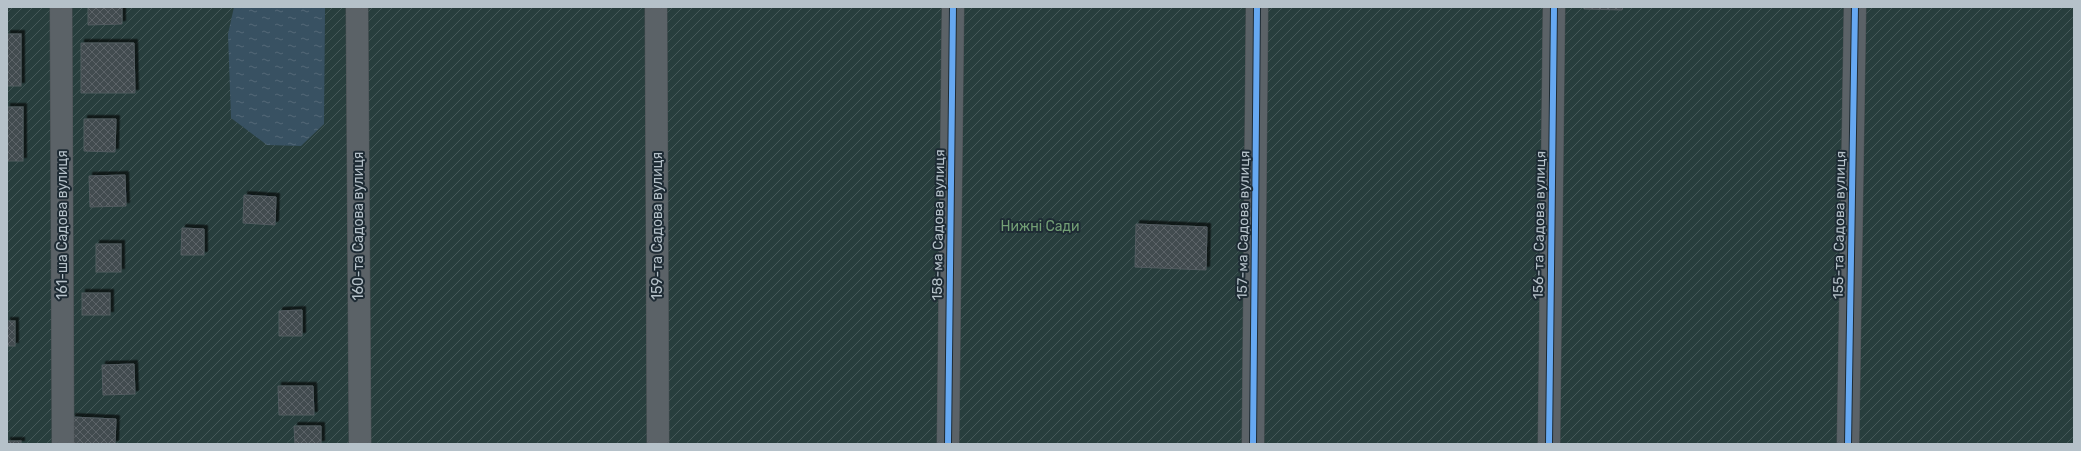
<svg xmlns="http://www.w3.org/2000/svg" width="2081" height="451" font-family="Rubik,sans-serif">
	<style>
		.garden { fill: url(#garden-furrows) }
		.water { fill: url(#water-ripples) }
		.building { fill: url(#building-cross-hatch); stroke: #535c61; filter: url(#shadow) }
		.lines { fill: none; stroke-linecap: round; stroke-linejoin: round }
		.street-casing { stroke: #494f53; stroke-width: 23 }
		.street { stroke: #5b6267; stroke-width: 22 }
		.cycleway-casing { stroke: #1e2b34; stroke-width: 8 }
		.cycleway { stroke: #66a8f1; stroke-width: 6 }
		.labels { text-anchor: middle; stroke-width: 4; stroke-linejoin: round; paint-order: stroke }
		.street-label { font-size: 14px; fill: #b5c1c9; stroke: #1e2b34 }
		.park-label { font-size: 14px; fill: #739f75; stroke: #1e2b34 }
	</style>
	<defs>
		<pattern id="garden-furrows" width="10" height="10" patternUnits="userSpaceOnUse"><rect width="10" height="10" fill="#283e3d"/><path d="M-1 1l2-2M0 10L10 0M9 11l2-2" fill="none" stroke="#455858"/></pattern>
		<pattern id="water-ripples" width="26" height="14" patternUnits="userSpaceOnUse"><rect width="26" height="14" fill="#385162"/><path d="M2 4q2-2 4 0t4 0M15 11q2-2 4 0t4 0" fill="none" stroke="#536877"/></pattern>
		<pattern id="building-cross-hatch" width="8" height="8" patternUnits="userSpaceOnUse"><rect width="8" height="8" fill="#434b4f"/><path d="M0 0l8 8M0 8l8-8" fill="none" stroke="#5c6367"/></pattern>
		<filter id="shadow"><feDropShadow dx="3.5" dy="-3.5" stdDeviation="0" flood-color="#0009"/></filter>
	</defs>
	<rect width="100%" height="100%" fill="#2b3439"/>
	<rect class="garden" x="7" y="7" width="2067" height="437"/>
	<path class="water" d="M234,7H325L324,124L301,146L267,145L231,118L228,34Z"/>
	<g class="building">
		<path d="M88,7H122V24L88,25Z"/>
		<path d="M1584,7H1623L1622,10L1584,9Z"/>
		<rect x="7" y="34" width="14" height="52"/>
		<path d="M81,43H134L135,93H81Z"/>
		<rect x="7" y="107" width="16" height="54"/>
		<path d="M84,119H116L115,152L84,151Z"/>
		<path d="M125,175L126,206L90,207L89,176Z"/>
		<path d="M244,195L276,197L275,225L243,223Z"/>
		<path d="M1136,224L1207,227L1206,270L1135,267Z"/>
		<path d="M182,228L204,229V255H181Z"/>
		<rect x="96" y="244" width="25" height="28"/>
		<rect x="82" y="293" width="28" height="22"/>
		<path d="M302,310V336H279V311Z"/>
		<rect x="7" y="321" width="8" height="25"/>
		<path d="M134,364L135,394L103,395L102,365Z"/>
		<path d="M278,386H313L314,415H279Z"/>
		<path d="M72,417L116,419L115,444H71Z"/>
		<path d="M294,426H321V444H295Z"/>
		<rect x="7" y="441" width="14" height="3"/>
	</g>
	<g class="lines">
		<defs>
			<g id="street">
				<path d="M61,7L63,444"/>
				<path d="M357,7L360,444"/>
				<path d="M656,7L658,444"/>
				<path d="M948,444L953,7"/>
				<path d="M1253,444L1257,7"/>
				<path d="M1549,444L1554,7"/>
				<path d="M1848,444L1855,7"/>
			</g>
		</defs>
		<use href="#street" class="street-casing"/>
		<use href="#street" class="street"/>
		<defs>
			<g id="cycleway">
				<path d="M948,444L953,7"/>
				<path d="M1253,444L1257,7"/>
				<path d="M1549,444L1554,7"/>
				<path d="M1848,444L1855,7"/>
			</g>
		</defs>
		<use href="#cycleway" class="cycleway-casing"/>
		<use href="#cycleway" class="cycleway"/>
	</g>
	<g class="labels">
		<g class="street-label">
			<text transform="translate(62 225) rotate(-90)" y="5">161-ша Садова вулиця</text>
			<text transform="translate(938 225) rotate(-89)" y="5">158-ма Садова вулиця</text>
			<text transform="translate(1243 225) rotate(-89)" y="5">157-ма Садова вулиця</text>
			<text transform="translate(1539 225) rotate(-89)" y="5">156-та Садова вулиця</text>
			<text transform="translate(1839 225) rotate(-89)" y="5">155-та Садова вулиця</text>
			<text transform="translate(358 226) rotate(-90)" y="5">160-та Садова вулиця</text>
			<text transform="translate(657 226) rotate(-90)" y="5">159-та Садова вулиця</text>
		</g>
		<g class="park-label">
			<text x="1040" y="231">Нижні Сади</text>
		</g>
	</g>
	<rect width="2081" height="451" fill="none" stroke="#b5c1c9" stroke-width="16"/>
</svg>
